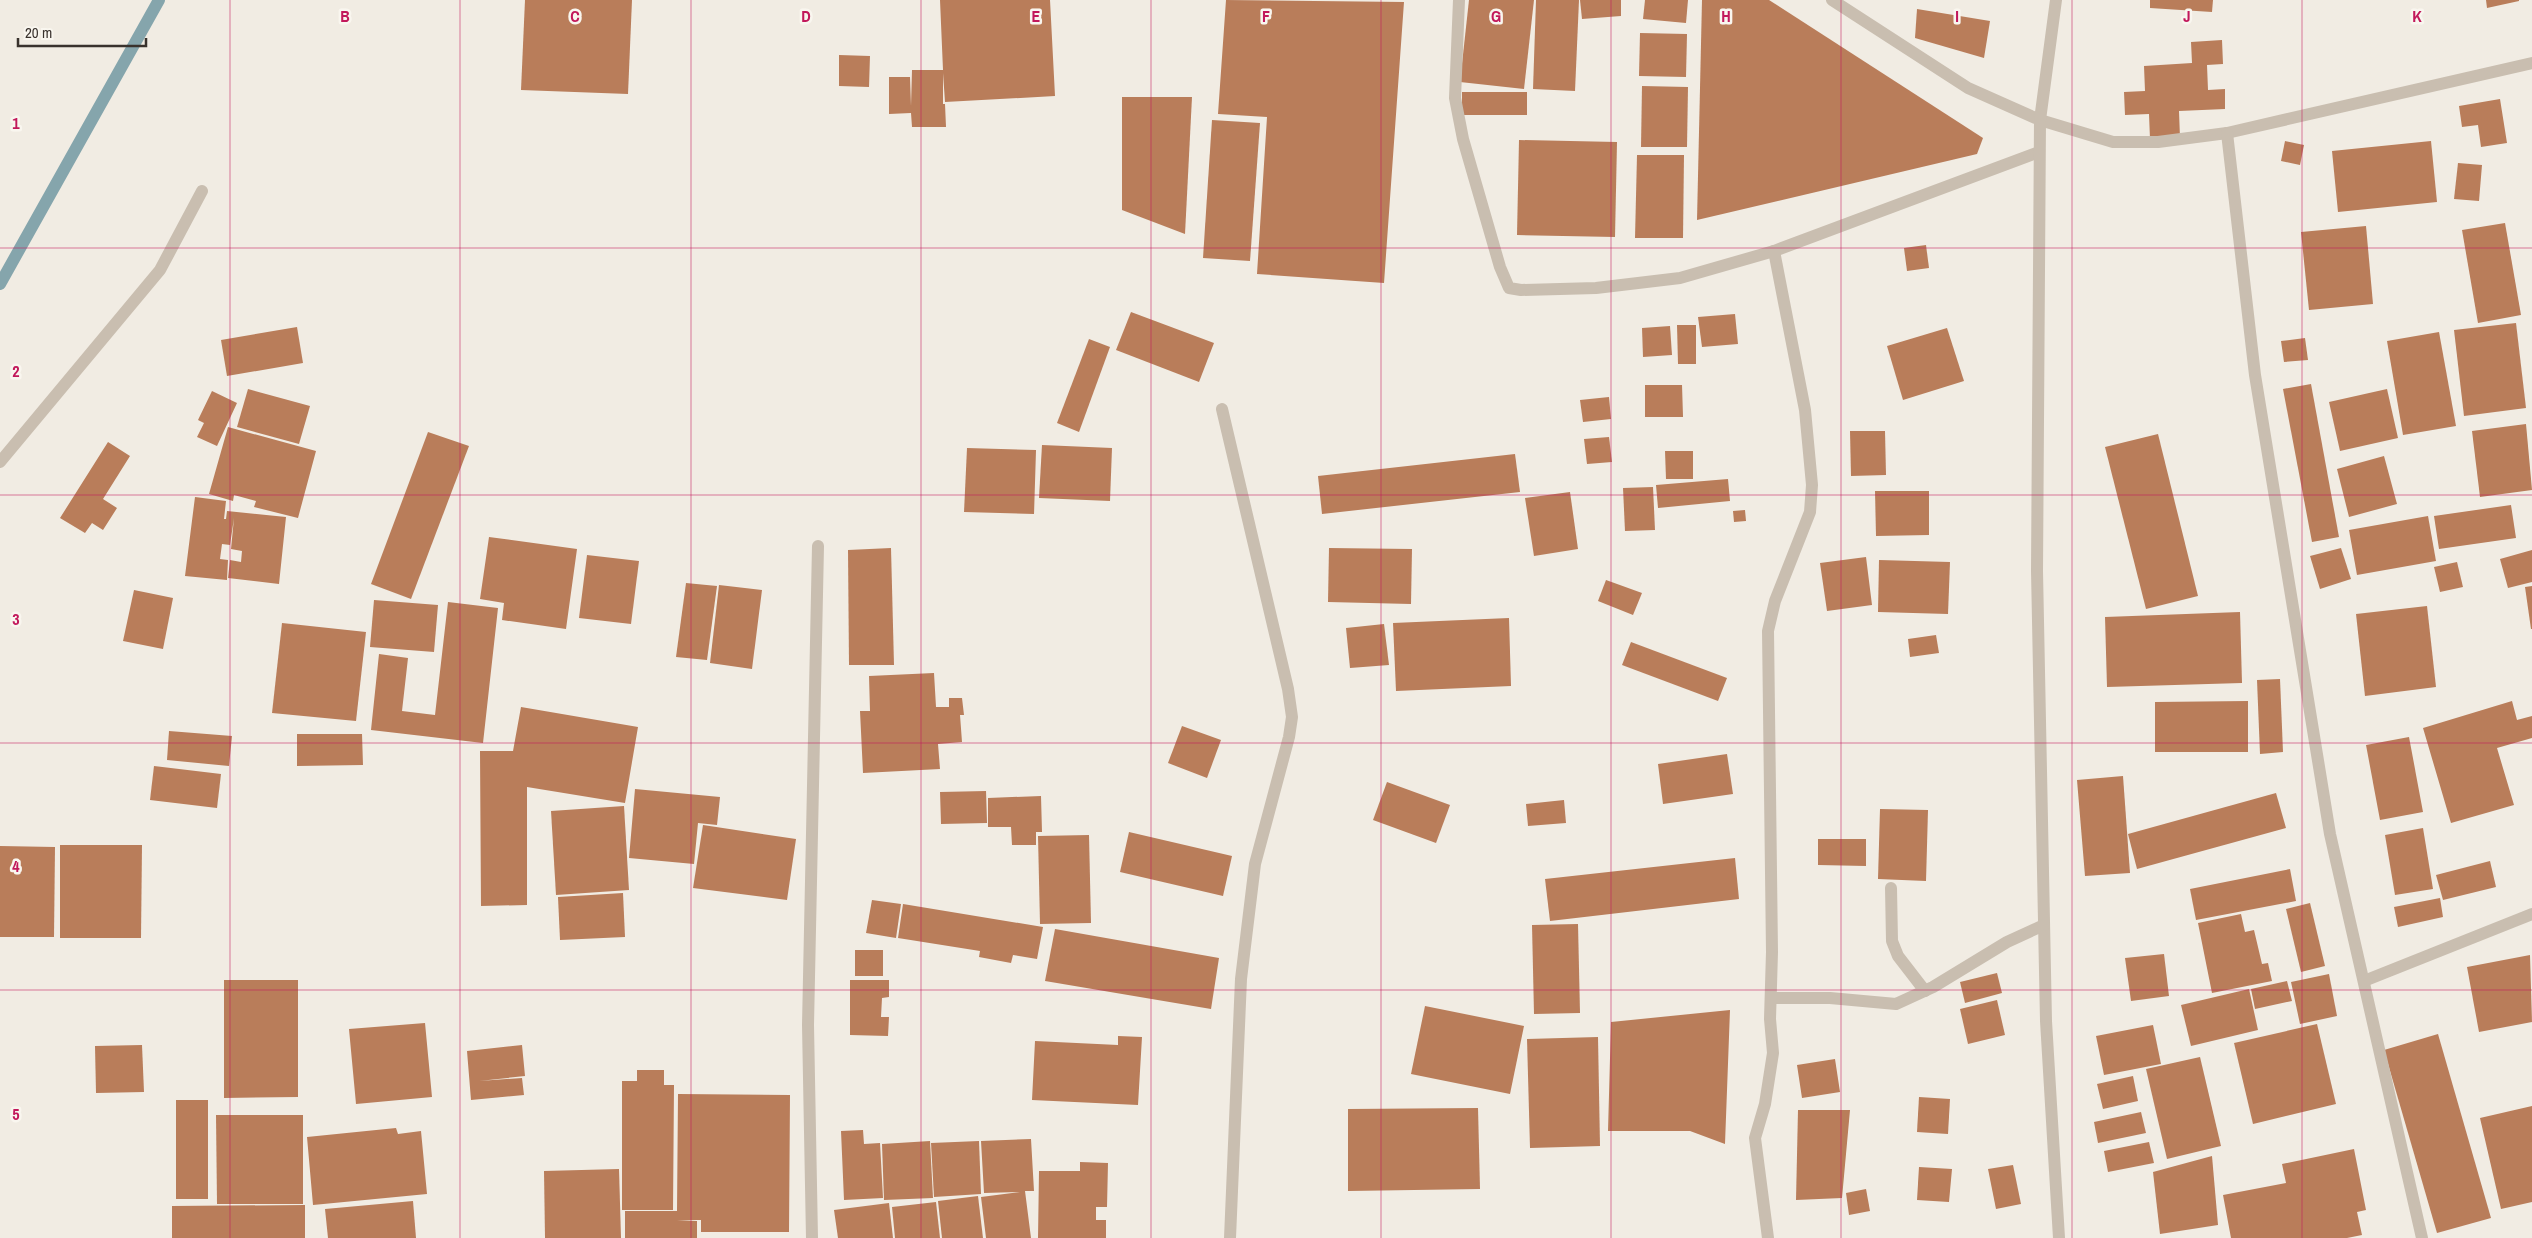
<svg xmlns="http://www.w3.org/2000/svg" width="2532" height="1238" font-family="'Archivo Narrow',sans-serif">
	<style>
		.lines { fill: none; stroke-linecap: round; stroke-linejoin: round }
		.stream { stroke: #85a5ac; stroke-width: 12 }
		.building { fill: #b97d5a }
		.lane { stroke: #c9beb0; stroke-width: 12 }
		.street { stroke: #c9beb0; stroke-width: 12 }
		.grid { fill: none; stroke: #c2185b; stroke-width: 1; stroke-opacity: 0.55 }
		.grid-label { font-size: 16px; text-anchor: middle; font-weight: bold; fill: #c2185b; stroke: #f9f6ef; stroke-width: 5; stroke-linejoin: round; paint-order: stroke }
	</style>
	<rect width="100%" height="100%" fill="#f1ece3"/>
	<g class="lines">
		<path class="stream" d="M0,284L159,0"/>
	</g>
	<g class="building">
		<path d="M525,0H632L628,94L521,90Z"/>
		<path d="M940,0H1050L1055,96L945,102L943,73V104H945L946,127H912L911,113L889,114V77H910L911,106L912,70H943Z"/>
		<path d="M1226,0L1404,2L1384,283L1257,274L1267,117L1218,114Z"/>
		<path d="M1469,0H1534L1524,89L1460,82Z"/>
		<path d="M1536,0H1579L1575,91L1533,89Z"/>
		<path d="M1580,0H1621V16L1582,19Z"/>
		<path d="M1645,0H1688L1686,23L1643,19Z"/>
		<path d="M1702,0H1769L1983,138L1977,154L1697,220Z"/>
		<path d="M2150,0H2213L2212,12L2150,8Z"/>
		<path d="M2486,0H2519V1L2487,8Z"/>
		<path d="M1917,9L1990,21L1984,58L1915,38Z"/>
		<path d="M1640,33L1687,34L1686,77L1639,76Z"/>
		<path d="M2222,40L2223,64L2207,65L2208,90L2225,89V109L2179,111L2180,138L2150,139L2149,114L2125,115L2124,92L2145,91L2144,66L2192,63L2191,42Z"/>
		<path d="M839,55L870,56L869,87L839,86Z"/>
		<path d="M1642,86L1688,87L1687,147H1641Z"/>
		<rect x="1462" y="92" width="65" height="23"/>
		<path d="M1122,97H1192L1185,234L1122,210Z"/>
		<path d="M2500,99L2507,143L2481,147L2478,125L2462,127L2459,106Z"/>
		<path d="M1212,120L1260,123L1250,261L1203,258Z"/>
		<path d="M1519,140L1617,142L1615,237L1517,235Z"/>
		<path d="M2285,141L2304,145L2300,165L2281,161Z"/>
		<path d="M2431,141L2437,202L2338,212L2332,151Z"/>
		<path d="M1637,155H1684L1683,238H1635Z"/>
		<path d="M2458,163L2482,165L2479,201L2454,199Z"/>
		<path d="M2505,223L2521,315L2478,323L2462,230Z"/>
		<path d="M2366,226L2373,304L2309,310L2301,232Z"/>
		<path d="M1926,245L1929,268L1907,271L1904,248Z"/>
		<path d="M1131,312L1214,343L1199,382L1116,350Z"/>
		<path d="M1735,314L1738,344L1702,347L1698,317Z"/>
		<path d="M2516,323L2526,408L2464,416L2454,330Z"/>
		<path d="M1677,325H1696V364H1678Z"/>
		<path d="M1670,326L1672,355L1643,357L1642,328Z"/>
		<path d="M297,327L303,363L227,376L221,340Z"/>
		<path d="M1947,328L1964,381L1903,400L1887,346Z"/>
		<path d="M2439,332L2456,426L2403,435L2387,341Z"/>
		<path d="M2305,338L2308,360L2284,362L2281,341Z"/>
		<path d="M1089,339L1110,347L1079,432L1057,423Z"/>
		<path d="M2311,384L2339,537L2312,542L2283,389Z"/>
		<path d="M1645,385H1682L1683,417H1645Z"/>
		<path d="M248,389L310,406L299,444L237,427Z"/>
		<path d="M2387,389L2398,438L2340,451L2329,402Z"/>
		<path d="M212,391L237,403L217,446L197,437L204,423L198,420Z"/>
		<path d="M1609,397L1611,419L1583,422L1580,400Z"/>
		<path d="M2526,424L2532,490L2480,497L2472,431Z"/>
		<path d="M228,427L316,451L298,518L254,507L256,501L234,495L233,501L209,494Z"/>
		<path d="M1850,431H1885L1886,475L1851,476Z"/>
		<path d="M428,432L469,446L411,599L371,584Z"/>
		<path d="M2158,434L2198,596L2146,609L2105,447Z"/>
		<path d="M1609,437L1612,462L1587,464L1584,439Z"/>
		<path d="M108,442L130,456L103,499L117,508L103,530L92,523L85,533L60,518Z"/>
		<path d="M1042,445L1112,448L1110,501L1039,498Z"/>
		<path d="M967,448L1036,450L1034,514L964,512Z"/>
		<path d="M1665,451H1693V479H1666Z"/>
		<path d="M1515,454L1520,492L1322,514L1318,476Z"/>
		<path d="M2384,456L2397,504L2349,517L2337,469Z"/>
		<path d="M1728,479L1730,501L1658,508L1656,485Z"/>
		<path d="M1653,487L1655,530L1625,531L1623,488Z"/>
		<path d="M1875,491H1929V535L1876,536Z"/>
		<path d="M1570,492L1578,549L1534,556L1525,498Z"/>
		<path d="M195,497L226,501L224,519H226L227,511L286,517L279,584L228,578L230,560L241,562L242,551L231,549L234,518L230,545L222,544L220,559L228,560L227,580L185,576Z"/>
		<path d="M2511,505L2516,538L2439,549L2434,516Z"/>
		<path d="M1745,510L1746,521L1734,522L1733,511Z"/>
		<path d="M2428,516L2436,561L2357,575L2349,530Z"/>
		<path d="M489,537L577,549L566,629L502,620L504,603L480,599Z"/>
		<path d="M891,548L894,665H849L848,550Z"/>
		<path d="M1329,548L1412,549L1411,604L1328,602Z"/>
		<path d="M2341,548L2351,579L2320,589L2310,556Z"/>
		<path d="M2532,550V582L2508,588L2500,559Z"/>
		<path d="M587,555L639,561L631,624L579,618Z"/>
		<path d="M1866,557L1872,605L1827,611L1820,563Z"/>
		<path d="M1879,560L1950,562L1948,614L1878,612Z"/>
		<path d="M2457,562L2463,587L2440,592L2434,567Z"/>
		<path d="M1606,580L1642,593L1633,615L1598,601Z"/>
		<path d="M686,583L717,586L707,660L676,657Z"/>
		<path d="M719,585L762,590L752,669L710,663Z"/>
		<path d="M2532,586V629H2531L2525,587Z"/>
		<path d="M134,590L173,598L163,649L123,641Z"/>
		<path d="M374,600L438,605L434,652L370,647Z"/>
		<path d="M448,602L498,608L483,743L371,730L379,654L408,658L402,711L435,715Z"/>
		<path d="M2427,606L2436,687L2365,696L2356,614Z"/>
		<path d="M2240,612L2242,683L2107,687L2105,617Z"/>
		<path d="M1509,618L1511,686L1396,691L1393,623Z"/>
		<path d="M282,623L366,632L356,721L272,713Z"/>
		<path d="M1384,624L1389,665L1350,668L1346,628Z"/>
		<path d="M1936,635L1939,653L1910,657L1908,639Z"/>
		<path d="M1631,642L1727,678L1718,701L1622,665Z"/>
		<path d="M934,673L936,707H949V698H962L964,715H960L962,742L938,744L940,769L863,773L860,711H870L869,676Z"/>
		<path d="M2280,679L2283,752L2260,754L2257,680Z"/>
		<path d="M2248,701V752H2155V702Z"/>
		<path d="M2512,701L2517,720L2532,716V738L2497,748L2514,805L2451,823L2423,728Z"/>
		<path d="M521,707L638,727L625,803L527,787V905L481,906L480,751H513Z"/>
		<path d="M1182,726L1221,740L1207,778L1168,763Z"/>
		<path d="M169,731L232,736L229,766L167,760Z"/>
		<path d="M297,734H362L363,765L297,766Z"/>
		<path d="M2409,737L2423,812L2380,820L2366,745Z"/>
		<path d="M1727,754L1733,794L1663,804L1658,764Z"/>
		<path d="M154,766L221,774L217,808L150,800Z"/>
		<path d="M2123,776L2130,873L2085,876L2077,780Z"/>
		<path d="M1387,782L1450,805L1436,843L1373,820Z"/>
		<path d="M635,789L720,797L717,825L698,823L694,864L629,858Z"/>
		<path d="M986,791L987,823L941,824L940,792Z"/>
		<path d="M2276,793L2286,828L2137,869L2128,834Z"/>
		<path d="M1041,796L1042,832H1036V845H1012L1011,827H988V798Z"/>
		<path d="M1564,800L1566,823L1528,826L1526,804Z"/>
		<path d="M624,806L629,890L556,895L551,811Z"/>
		<path d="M1880,809L1928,810L1926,881L1878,879Z"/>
		<path d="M703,825L796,839L787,900L693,888Z"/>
		<path d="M2423,828L2433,889L2395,895L2385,835Z"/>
		<path d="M1129,832L1232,856L1223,896L1120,872Z"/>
		<path d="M1089,835L1091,923L1040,924L1038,836Z"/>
		<path d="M1818,839H1866V866L1818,865Z"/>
		<path d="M60,845H142L141,938H60Z"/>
		<path d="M0,846L55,847L54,937H0Z"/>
		<path d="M1735,858L1739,899L1550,921L1545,879Z"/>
		<path d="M2490,861L2496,887L2443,900L2436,875Z"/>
		<path d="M2290,869L2296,901L2196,920L2190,889Z"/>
		<path d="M623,893L625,937L560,940L558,897Z"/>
		<path d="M2440,898L2443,917L2398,927L2394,907Z"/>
		<path d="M872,900L901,904L896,938L866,933Z"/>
		<path d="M2310,903L2325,966L2301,972L2286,909Z"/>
		<path d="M903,904L1043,927L1037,959L1013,955L1011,963L979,957L980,951L898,938Z"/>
		<path d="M2241,914L2245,932L2254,930L2262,964L2268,963L2272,981L2212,993L2198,923Z"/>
		<path d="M1578,924L1580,1013L1534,1014L1532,925Z"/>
		<path d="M1055,929L1219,958L1211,1009L1045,981Z"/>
		<rect x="855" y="950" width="28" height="26"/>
		<path d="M2164,954L2169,996L2131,1001L2125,958Z"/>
		<path d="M2530,955L2532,1022L2479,1032L2467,967Z"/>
		<path d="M1997,973L2002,993L1965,1003L1960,982Z"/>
		<path d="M2329,974L2337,1016L2300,1024L2291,982Z"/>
		<path d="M224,980H298V1097L224,1098Z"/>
		<path d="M850,980H889V997L882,998L881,1017H889L888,1036L850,1035Z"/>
		<path d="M2287,981L2292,1001L2255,1009L2251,989Z"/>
		<path d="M2249,989L2258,1030L2191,1046L2181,1005Z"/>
		<path d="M1997,1000L2005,1035L1968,1044L1960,1009Z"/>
		<path d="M1425,1006L1524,1026L1510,1094L1411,1074Z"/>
		<path d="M1730,1010L1725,1144L1690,1131H1608L1611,1022Z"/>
		<path d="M425,1023L432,1097L356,1104L349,1029Z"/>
		<path d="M2317,1024L2336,1104L2253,1124L2234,1043Z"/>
		<path d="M2153,1025L2161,1064L2104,1075L2096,1036Z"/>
		<path d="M2438,1034L2491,1218L2437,1233L2384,1050Z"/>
		<path d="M1118,1036L1142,1037L1138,1105L1032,1100L1035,1041L1118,1045Z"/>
		<path d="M1598,1037L1600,1146L1530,1148L1527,1039Z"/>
		<path d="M142,1045L144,1092L96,1093L95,1046Z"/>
		<path d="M522,1045L525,1076L479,1081L522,1078L524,1095L471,1100L467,1051Z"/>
		<path d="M2200,1057L2221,1146L2167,1159L2146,1069Z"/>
		<path d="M1835,1059L1840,1092L1802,1098L1797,1065Z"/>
		<path d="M637,1070H664V1085H674L673,1210H622V1081H637Z"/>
		<path d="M2133,1076L2138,1101L2103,1109L2097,1084Z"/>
		<path d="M678,1094L790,1095L789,1232H701V1220H677L697,1221V1238H625V1211H677Z"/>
		<path d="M1919,1097L1950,1099L1948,1134L1917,1132Z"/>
		<rect x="176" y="1100" width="32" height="99"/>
		<path d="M2532,1106V1202L2501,1209L2480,1118Z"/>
		<path d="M1478,1108L1480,1189L1348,1191V1109Z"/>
		<path d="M1798,1110H1850L1842,1198L1796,1200Z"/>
		<path d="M2141,1112L2146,1133L2098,1143L2094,1122Z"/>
		<path d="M216,1115H303V1204H217Z"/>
		<path d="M396,1128L398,1134L421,1131L427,1194L313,1205L307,1137Z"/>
		<path d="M863,1130L864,1144L880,1143L883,1198L844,1200L841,1131Z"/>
		<path d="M1031,1139L1034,1191H1025L1031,1238H986L981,1197L1020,1192L984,1193L981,1141Z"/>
		<path d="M930,1141L933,1198L884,1200L882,1144Z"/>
		<path d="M979,1141L981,1194L934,1197L931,1143Z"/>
		<path d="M2149,1142L2154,1163L2108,1172L2104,1151Z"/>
		<path d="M2354,1149L2366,1210L2357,1212L2362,1235L2347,1238H2231L2223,1195L2286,1183L2282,1164Z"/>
		<path d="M2212,1156L2218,1225L2160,1234L2153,1172Z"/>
		<path d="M1080,1162L1108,1163L1107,1207H1096V1220H1106V1238H1038L1039,1171H1080Z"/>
		<path d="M2013,1165L2021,1204L1996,1209L1988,1169Z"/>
		<path d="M1919,1167L1952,1169L1949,1202L1917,1200Z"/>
		<path d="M619,1169L621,1238H545L544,1171Z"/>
		<path d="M1866,1189L1870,1211L1849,1215L1846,1193Z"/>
		<path d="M978,1196L983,1238H942L938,1201Z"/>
		<path d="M413,1201L416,1238H328L325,1209Z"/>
		<path d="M936,1202L940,1238H895L892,1207Z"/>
		<path d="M889,1203L893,1238H838L834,1210Z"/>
		<path d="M305,1205V1238H172V1206Z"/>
	</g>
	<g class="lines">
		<path class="lane" d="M0,462L160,270L202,191"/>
		<g class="street">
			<path d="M1459,0L1455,98L1463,139L1500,267L1509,288L1521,290L1596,288L1680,278L1774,251L2039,152"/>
			<path d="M1832,0L1968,88L2040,120L2113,142H2158L2227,133L2532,63"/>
			<path d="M2056,0L2040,120L2037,571L2046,1021L2059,1238"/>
			<path d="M2227,133L2255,375L2330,834L2422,1238"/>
			<path d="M1222,409L1288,689L1292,717L1289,737L1255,864L1241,979L1230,1238"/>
			<path d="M1891,888L1892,941L1898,956L1925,991"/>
			<path d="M2364,981L2532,914"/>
			<path d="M1771,998H1830L1896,1004L1933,987L2007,942L2044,925"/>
			<path d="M812,1238L808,1025L818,546"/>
			<path d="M1768,1238L1755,1138L1765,1104L1773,1053L1770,1019L1772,952L1768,631L1775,601L1810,512L1812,485L1805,410L1774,251"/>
		</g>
	</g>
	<path class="grid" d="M230,0V1238M460,0V1238M691,0V1238M921,0V1238M1151,0V1238M1381,0V1238M1611,0V1238M1841,0V1238M2072,0V1238M2302,0V1238M0,248H2532M0,495H2532M0,743H2532M0,990H2532"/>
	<g class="grid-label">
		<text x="345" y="22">B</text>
		<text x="575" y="22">C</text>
		<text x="806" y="22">D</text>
		<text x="1036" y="22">E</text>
		<text x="1266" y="22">F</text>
		<text x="1496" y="22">G</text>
		<text x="1726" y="22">H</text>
		<text x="1957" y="22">I</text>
		<text x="2187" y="22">J</text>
		<text x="2417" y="22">K</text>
		<text x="16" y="129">1</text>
		<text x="16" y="377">2</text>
		<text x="16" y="625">3</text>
		<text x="16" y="872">4</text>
		<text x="16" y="1120">5</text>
	</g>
	<path d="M18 38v8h128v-8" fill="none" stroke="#39322d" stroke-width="2.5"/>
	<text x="25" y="38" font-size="15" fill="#39322d" stroke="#f9f6ef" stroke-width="4" paint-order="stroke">20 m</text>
</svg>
